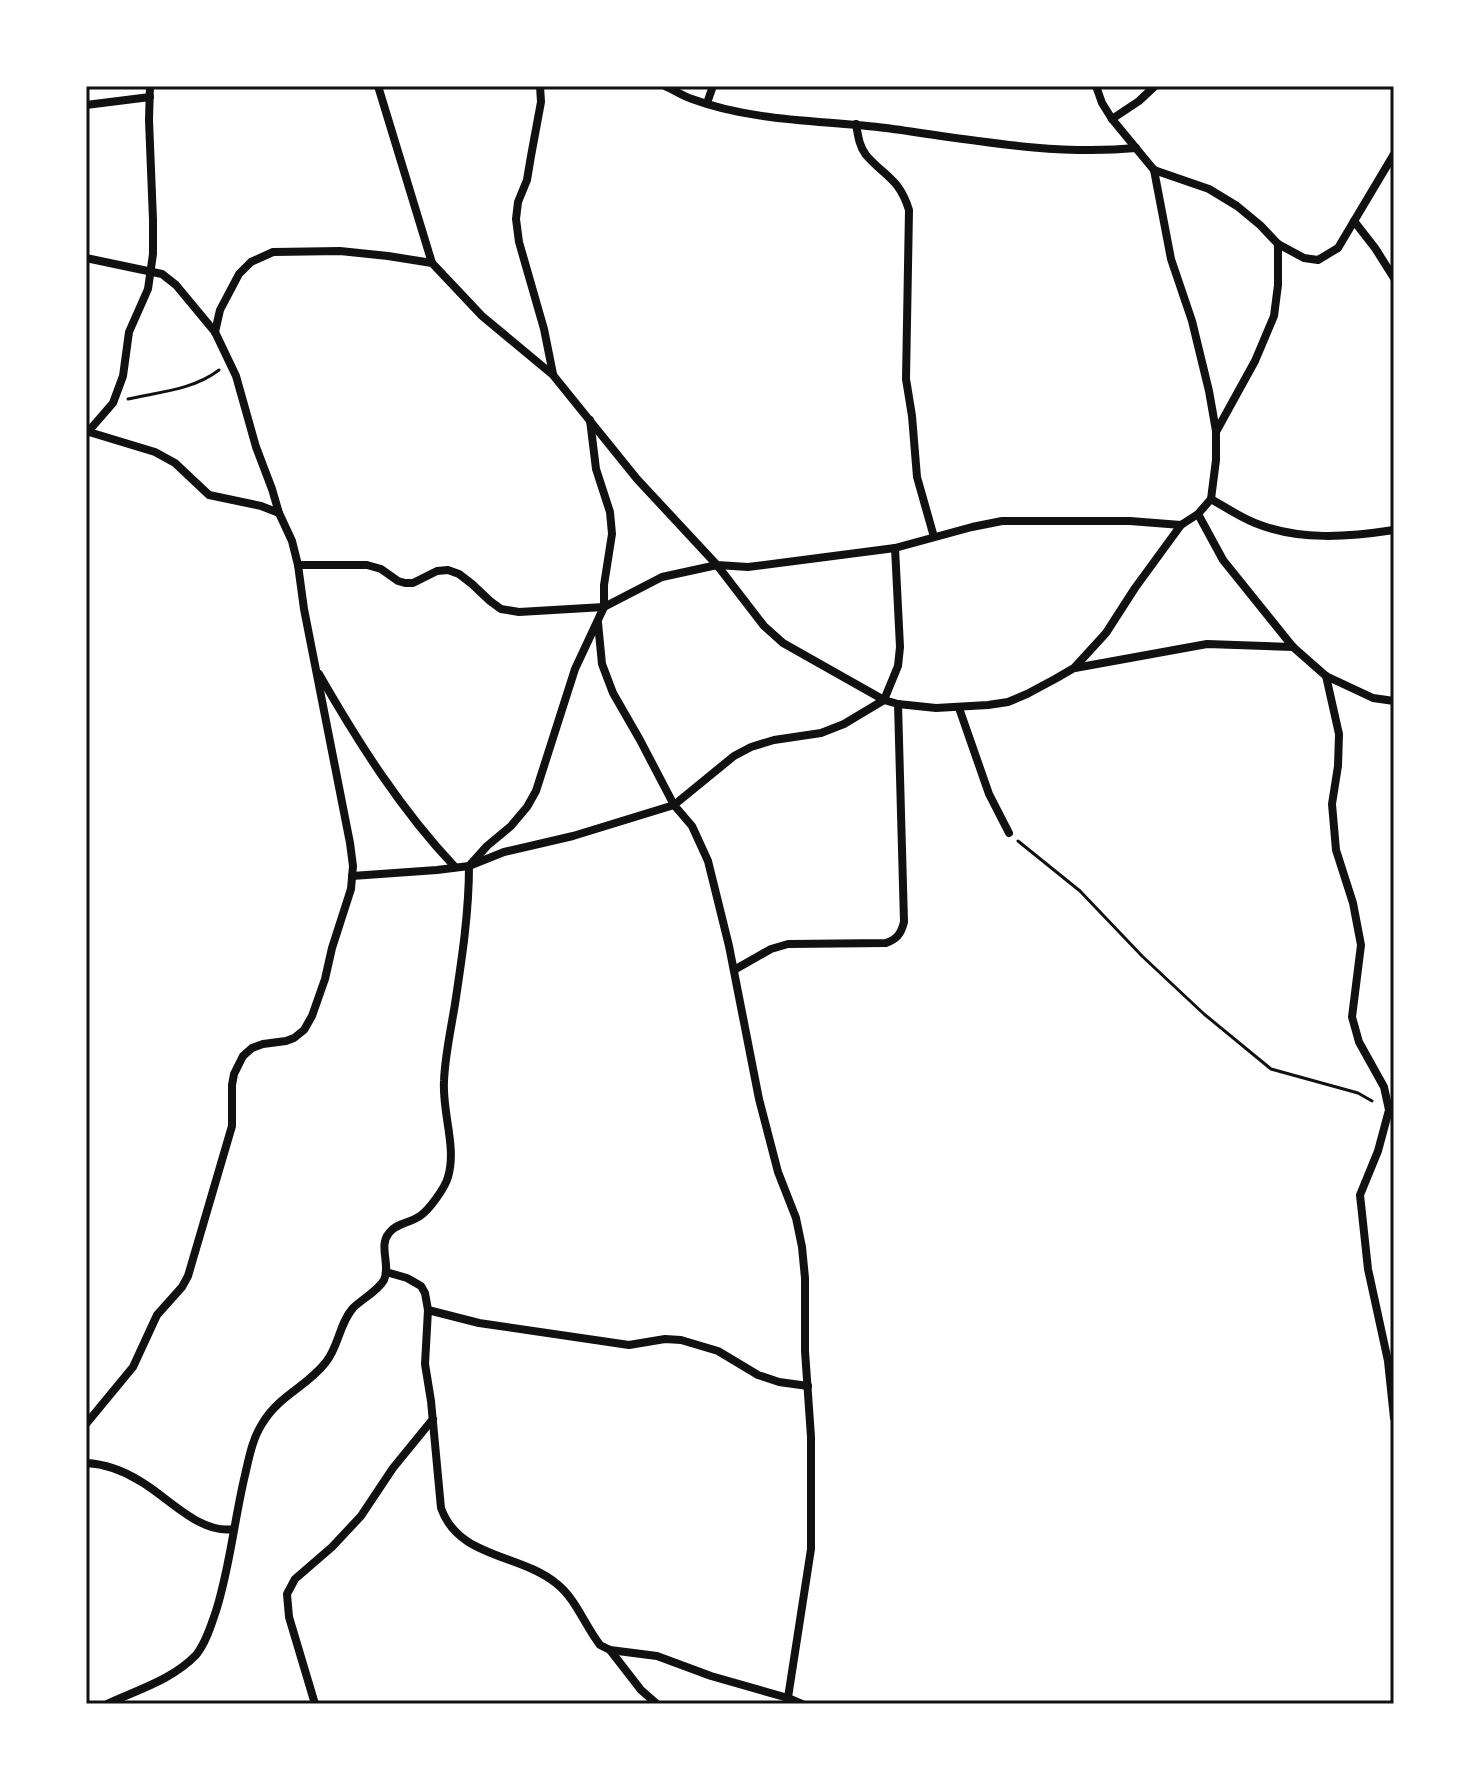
<svg xmlns="http://www.w3.org/2000/svg" width="1480" height="1790" font-family="Overpass,sans-serif">
	<style>
		.lines { fill: none; stroke-linecap: round; stroke-linejoin: round }
		.path { stroke: #111; stroke-width: 3 }
		.minor { stroke: #111; stroke-width: 8 }
		.neatline { fill: none; stroke: #111; stroke-width: 3 }
	</style>
	<rect width="100%" height="100%" fill="#fff"/>
	<g class="lines">
		<g class="path">
			<path d="M128,399C158,392 193,390 219,370"/>
			<path d="M1018,841L1080,891L1142,956L1204,1014L1271,1069L1358,1093L1372,1101"/>
		</g>
		<g class="minor">
			<path d="M378,86L432,263"/>
			<path d="M540,86L541,102L531,156L527,180L518,202L516,219L519,242L544,329L553,374"/>
			<path d="M665,86C674,90 683,96 692,99C754,122 822,120 886,128C968,139 1053,156 1136,148"/>
			<path d="M1096,86L1102,103L1112,119L1154,170L1209,189L1237,206L1260,225L1278,244L1304,258L1318,260L1338,248L1394,154"/>
			<path d="M707,103L713,86"/>
			<path d="M86,105L150,97"/>
			<path d="M1112,119L1139,101L1155,86"/>
			<path d="M856,124C858,135 859,146 866,155C885,177 899,178 909,210L906,379L912,416L917,477L934,537"/>
			<path d="M1354,221L1375,248L1394,278"/>
			<path d="M86,258L162,274L176,285L215,332L236,376L256,447L272,489L279,513"/>
			<path d="M215,332L220,310L239,274L251,262L273,252L340,251L388,256L432,263L482,316L553,375L637,479L717,565L748,567L895,548L972,527L1002,521H1130L1181,525L1198,514L1211,499L1216,460V431L1209,391L1192,321L1171,259L1154,170"/>
			<path d="M1217,430L1255,361L1274,316L1278,285V244"/>
			<path d="M87,433L113,403L123,376L129,332L148,289L153,254V220L149,120L150,86"/>
			<path d="M1211,499C1225,507 1240,517 1255,523C1299,541 1348,537 1394,530"/>
			<path d="M1198,514L1223,560L1293,647L1326,676L1373,698L1394,701"/>
			<path d="M298,565H367L381,569L398,581L405,583H413L437,571L448,570L459,574L472,584L490,601L501,609L519,612L604,607L662,577L717,565L764,626L783,643L884,700L898,704L936,708L988,705L1008,702L1027,694L1055,679L1074,668L1106,633L1135,588L1181,525"/>
			<path d="M598,623L602,664L613,693L640,740L674,805L692,826L708,861L729,946L759,1099L778,1172L796,1218L802,1247L805,1278V1351L811,1437V1549L787,1704"/>
			<path d="M1075,668L1207,644L1293,647"/>
			<path d="M319,674C358,742 401,810 455,867"/>
			<path d="M1326,676L1339,734L1338,766L1332,804L1336,850L1353,903L1361,945L1352,1017L1359,1042L1384,1087L1389,1110L1378,1151L1360,1195L1368,1269L1388,1361L1394,1418"/>
			<path d="M959,708L989,794L1009,833"/>
			<path d="M352,876L437,870L469,866L487,846L511,826L527,807L536,791L575,669L604,607V585L612,534L610,512L596,469L590,420"/>
			<path d="M734,970L771,949L788,944L886,943C897,939 901,934 904,922L898,704"/>
			<path d="M386,1272L407,1278L421,1286L425,1293L428,1310L425,1364L431,1401L441,1508C459,1559 520,1553 557,1584C576,1599 585,1626 600,1645L610,1650L657,1656L711,1676L788,1698L802,1704"/>
			<path d="M428,1310L479,1323L629,1345L665,1339L681,1340L718,1351L758,1375L779,1382L808,1386"/>
			<path d="M86,1424L133,1367L157,1315L182,1287L188,1276L232,1126V1085L234,1074L243,1056L252,1048L263,1044L286,1041L294,1038L304,1030L312,1016L325,979L332,948L351,889L353,866L350,843L304,609L298,565L292,541L279,513L261,506L209,495L175,463L155,452L89,432"/>
			<path d="M86,1463C105,1464 124,1471 140,1481C168,1497 200,1535 234,1529"/>
			<path d="M610,1650L641,1690L657,1704"/>
			<path d="M107,1704C137,1690 172,1680 196,1655C206,1643 211,1625 216,1611C230,1567 234,1521 245,1475C249,1458 252,1440 262,1424C279,1395 307,1387 326,1362C339,1346 339,1324 353,1308C362,1299 378,1291 384,1280C391,1265 378,1246 389,1233C396,1223 410,1223 420,1216C429,1210 445,1188 448,1177C457,1147 442,1113 444,1081C445,1055 451,1029 455,1004C462,958 469,912 469,866L504,852L573,836L674,805L734,756L751,747L774,740L821,733L844,724L884,700L898,666L900,647L895,548"/>
			<path d="M315,1704L289,1617L287,1594L295,1579L332,1547L361,1516L393,1468L433,1419"/>
		</g>
	</g>
	<rect width="1480" height="1790" fill="none" stroke="#ffffff" stroke-width="176"/>
	<rect x="88" y="88" width="1304" height="1614" class="neatline"/>
</svg>
